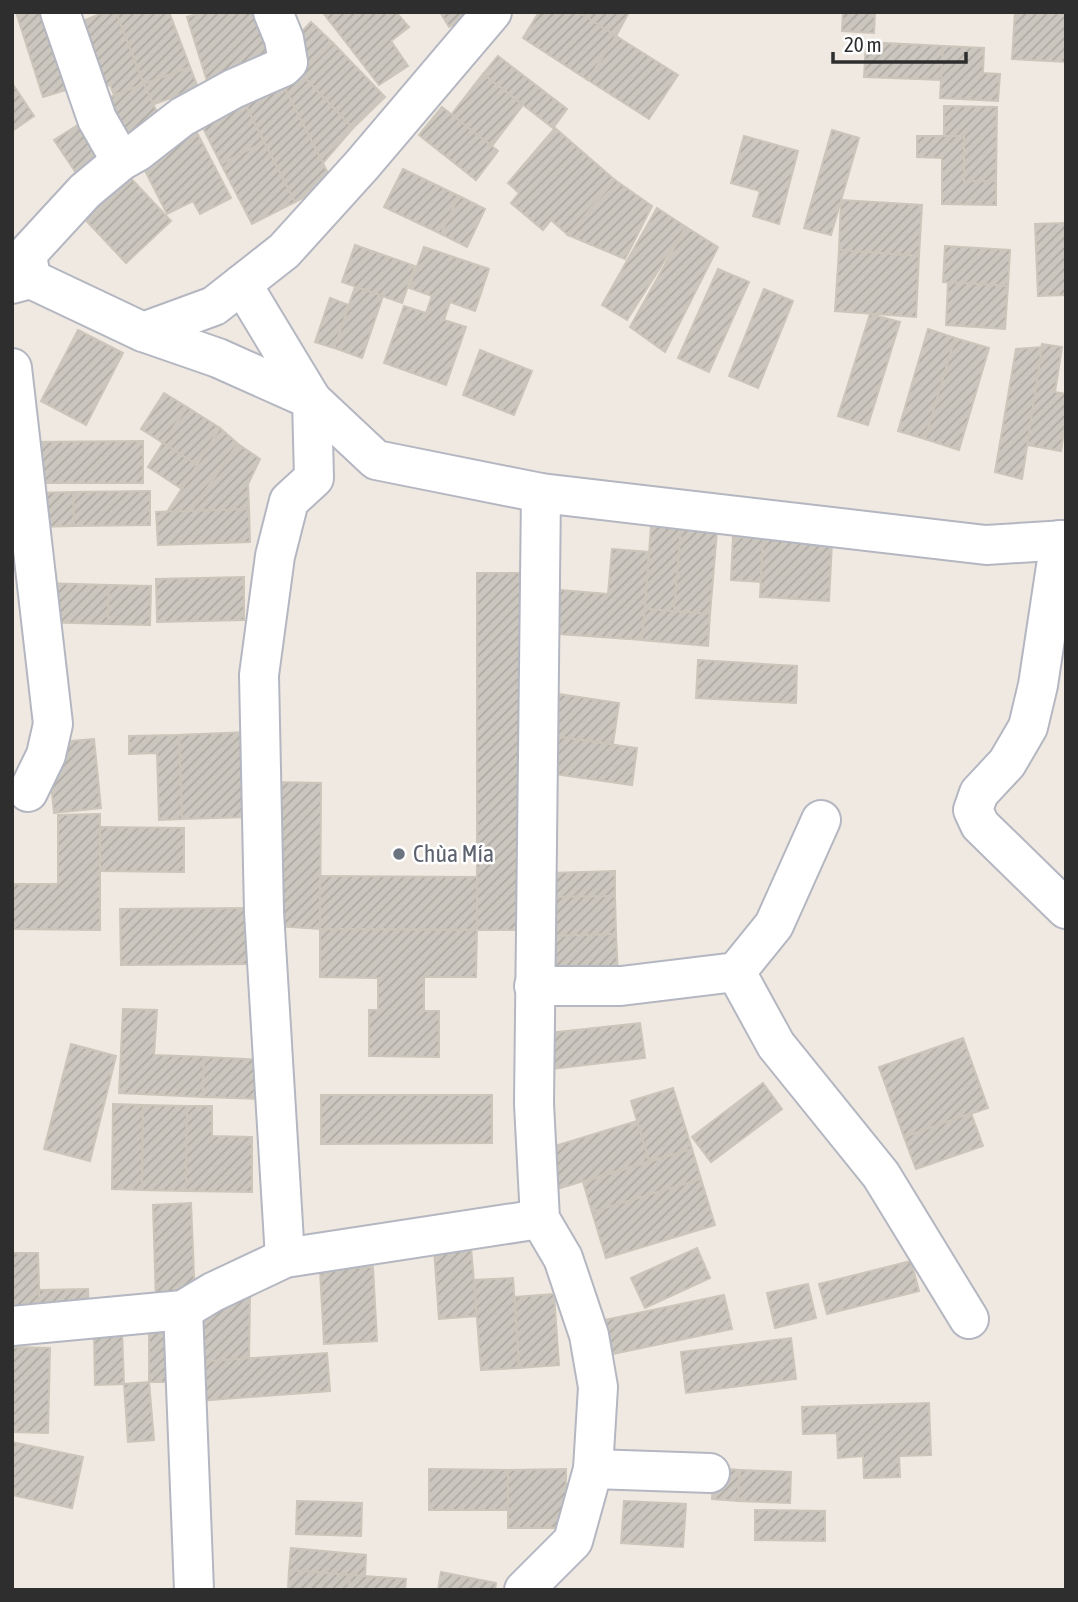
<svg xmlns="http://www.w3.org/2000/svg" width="1078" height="1602" font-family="'Asap Condensed',sans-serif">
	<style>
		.building { fill: url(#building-hatch); stroke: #cbc5ba; stroke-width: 2 }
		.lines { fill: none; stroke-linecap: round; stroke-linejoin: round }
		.minor-casing { stroke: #b4b7c1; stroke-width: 42 }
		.minor { stroke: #fff; stroke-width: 38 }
		.worship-dot { fill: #6b7280; stroke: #fff; stroke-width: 2.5 }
		.labels { text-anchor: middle; stroke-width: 5; stroke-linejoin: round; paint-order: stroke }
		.worship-label { font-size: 24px; fill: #5b616d; stroke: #fff; text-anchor: start }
	</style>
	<defs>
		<pattern id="building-hatch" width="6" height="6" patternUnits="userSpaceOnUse" patternTransform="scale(1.75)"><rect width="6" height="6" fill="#cbc7bf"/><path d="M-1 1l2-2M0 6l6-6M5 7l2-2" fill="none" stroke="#afaba4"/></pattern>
	</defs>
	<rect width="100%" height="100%" fill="#efe9e1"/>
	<g class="building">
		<path d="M16,12H56L79,86L43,97Z"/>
		<path d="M105,12H116L144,84L114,95L110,85L93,91L68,27Z"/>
		<path d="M116,12H169L190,67L144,84Z"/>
		<path d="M204,12H261L276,60L207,81L187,17Z"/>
		<path d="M327,12H396L409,27L391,41L408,66L379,85L324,14Z"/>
		<path d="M440,12H474L449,27Z"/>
		<path d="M539,12H579L616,36L588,80L523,38Z"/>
		<path d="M579,12H629L616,36Z"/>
		<path d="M843,12H875L874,33L842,31Z"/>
		<path d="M1015,12H1066V62L1012,59Z"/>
		<path d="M311,22L333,43L301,74L289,45Z"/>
		<path d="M616,36L678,75L649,119L588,80Z"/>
		<path d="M866,42L943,46L942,80L864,77Z"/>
		<path d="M333,43L385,97L353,128L301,74Z"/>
		<path d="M943,46L984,48L983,73L1000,74L998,101L940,98Z"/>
		<path d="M498,56L567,109L553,128L483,74Z"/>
		<path d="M190,67L198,88L152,105L144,84Z"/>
		<path d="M301,74L353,128L323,163L280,79Z"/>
		<path d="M483,74L523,105L492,146L451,115Z"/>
		<path d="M280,79L333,183L295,202L242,98Z"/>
		<path d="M12,83L34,116L12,131Z"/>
		<path d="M144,84L161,121L121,150L100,101Z"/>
		<path d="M242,98L264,142L221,164L199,120Z"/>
		<path d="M944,106L997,107L996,181H964V136H944Z"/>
		<path d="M442,107L498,151L476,180L419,135Z"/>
		<path d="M84,121L110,160L80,179L54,140Z"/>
		<path d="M194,127L231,198L200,214L193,201L167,214L137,155Z"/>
		<path d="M555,128L615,180L568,235L551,220L543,230L511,203L519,193L508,183Z"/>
		<path d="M832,130L859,138L831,235L804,228Z"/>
		<path d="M744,136L798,151L779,224L753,216L760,191L731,183Z"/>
		<path d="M917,136H964V181H996V205L942,204V158L917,157Z"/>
		<path d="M264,142L295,202L252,224L221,164Z"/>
		<path d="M403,169L459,196L441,234L384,207Z"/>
		<path d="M124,171L171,221L126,263L79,213Z"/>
		<path d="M615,180L652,206L625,259L568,235Z"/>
		<path d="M459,196L485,209L467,247L441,234Z"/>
		<path d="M841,200L922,205L919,256L839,250Z"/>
		<path d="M657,208L686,227L627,320L602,305Z"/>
		<path d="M1066,223V295L1038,296L1035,224Z"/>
		<path d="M686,227L718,247L665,352L630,327Z"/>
		<path d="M355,245L415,266L402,303L342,282Z"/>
		<path d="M945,246L1010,250L1008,286L943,282Z"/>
		<path d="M424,247L489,269L475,311L450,302L444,320L466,327L446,385L384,363L404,306L426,313L432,296L409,288Z"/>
		<path d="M839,250L919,256L916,317L835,311Z"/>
		<path d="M718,269L749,282L709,372L678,358Z"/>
		<path d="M948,282L1008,286L1005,329L946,325Z"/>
		<path d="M355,287L383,296L362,358L334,348Z"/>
		<path d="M764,289L793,301L758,388L729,376Z"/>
		<path d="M330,298L349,305L334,348L315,342Z"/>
		<path d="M870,314L900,322L868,425L838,416Z"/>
		<path d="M928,329L955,338L925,439L898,431Z"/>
		<path d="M78,330L123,353L86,425L41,401Z"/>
		<path d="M955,338L989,348L959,450L925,439Z"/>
		<path d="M1042,344L1062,347L1055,392L1066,394V418L1061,451L1027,445Z"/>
		<path d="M1042,347L1022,479L995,472L1016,349Z"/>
		<path d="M480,350L532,371L514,415L463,395Z"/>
		<path d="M164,393L187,407L163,443L141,429Z"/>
		<path d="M187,407L220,428L197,465L163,443Z"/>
		<path d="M220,428L238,444L191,511L167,512Z"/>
		<path d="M143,441V483H27V442Z"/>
		<path d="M163,443L197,465L182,489L148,467Z"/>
		<path d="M238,444L260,459L248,484L249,509L191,511Z"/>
		<path d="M150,491V525L74,526L73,492Z"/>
		<path d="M73,492L74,526L33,527V493Z"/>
		<path d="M249,509L250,542L158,545L156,512Z"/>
		<path d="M651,526L681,528L674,611L645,609Z"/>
		<path d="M681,528L717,531L710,614L674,611Z"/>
		<path d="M733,537L763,539L761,582L731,580Z"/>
		<path d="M763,539L832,543L829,601L760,597Z"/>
		<path d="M612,549L649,552L642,640L546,633L549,589L608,594Z"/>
		<rect x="477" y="573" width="46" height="357"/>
		<path d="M244,577V620L157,622L156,579Z"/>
		<path d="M41,583L109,585L108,624L40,622Z"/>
		<path d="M109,585L151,586L150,625L108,624Z"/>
		<path d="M645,609L710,614L708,646L642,640Z"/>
		<path d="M698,660L797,666L796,703L696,698Z"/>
		<path d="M559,694L619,703L613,744L553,736Z"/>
		<path d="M246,732L248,817L182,819L179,735Z"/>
		<path d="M179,735L182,819L159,820L157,753L129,754V736Z"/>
		<path d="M553,736L637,748L632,785L547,773Z"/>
		<path d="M94,739L101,808L54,813L47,743Z"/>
		<path d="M272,782L321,783L320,929L277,926Z"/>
		<path d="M100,814V930L12,929V884H58V815Z"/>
		<path d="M100,827L184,828V872L100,871Z"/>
		<path d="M615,871V896L551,897L550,873Z"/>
		<path d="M320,876L477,877V930L320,929Z"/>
		<path d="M615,896L616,934L552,936L551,897Z"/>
		<path d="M251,908L252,964L121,965L120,909Z"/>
		<path d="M320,929L477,930L476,977H424V1011H439V1057L369,1056V1010H378V978L320,977Z"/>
		<path d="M616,934L618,976L554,978L552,936Z"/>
		<path d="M123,1009L157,1010L154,1055L204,1057L203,1097L119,1093Z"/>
		<path d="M640,1023L645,1058L544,1070L540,1034Z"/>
		<path d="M963,1038L988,1108L904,1137L879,1067Z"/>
		<path d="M71,1044L116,1056L90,1161L44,1149Z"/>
		<path d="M204,1057L266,1060L265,1099L203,1097Z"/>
		<path d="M763,1083L782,1109L711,1162L692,1137Z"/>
		<path d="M673,1088L692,1149L649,1161L631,1101Z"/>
		<path d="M321,1095H492V1143L321,1144Z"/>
		<path d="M113,1104L143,1105L142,1190L112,1189Z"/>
		<path d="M143,1105L187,1106L186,1191L142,1190Z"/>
		<path d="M187,1106H212V1136L252,1137V1192L186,1191Z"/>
		<path d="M971,1113L983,1146L916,1169L904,1137Z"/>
		<path d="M637,1121L649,1161L554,1190L542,1150Z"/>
		<path d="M692,1149L701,1179L592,1212L583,1182Z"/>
		<path d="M701,1179L715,1225L606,1258L592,1212Z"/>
		<path d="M191,1203L195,1300L156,1302L153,1205Z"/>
		<path d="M471,1248L477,1316L439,1319L434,1250Z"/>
		<path d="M697,1248L710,1278L645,1308L631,1278Z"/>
		<path d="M12,1253H38L40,1317H12Z"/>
		<path d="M911,1261L919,1291L827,1314L819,1284Z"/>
		<path d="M373,1267L377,1341L324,1344L320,1270Z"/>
		<path d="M513,1278L519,1368L481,1370L474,1280Z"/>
		<path d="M808,1284L816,1318L775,1328L767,1293Z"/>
		<path d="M88,1289L89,1315L40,1317L39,1290Z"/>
		<path d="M554,1294L559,1365L519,1368L515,1297Z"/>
		<path d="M250,1295L249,1359L195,1362L194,1325L213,1299Z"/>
		<path d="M724,1295L732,1329L603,1356L595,1322Z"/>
		<rect x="149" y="1328" width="29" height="54"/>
		<path d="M122,1331L124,1384L95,1385L94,1332Z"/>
		<path d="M791,1338L796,1379L686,1393L681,1352Z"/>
		<path d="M12,1347L50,1348L48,1433L12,1432Z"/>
		<path d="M327,1353L330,1391L198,1401L195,1362Z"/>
		<path d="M149,1382L154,1440L128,1442L124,1384Z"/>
		<path d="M929,1403L931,1455L899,1456L900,1477L864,1478L863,1456L838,1458L837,1433L803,1434L802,1407Z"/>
		<path d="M12,1442L83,1457L72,1508L12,1495Z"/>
		<path d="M713,1468L740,1470L738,1501L712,1499Z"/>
		<path d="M429,1469L508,1470V1510H429Z"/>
		<path d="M566,1469V1528H508V1470Z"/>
		<path d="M740,1470L791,1472L790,1503L738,1501Z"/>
		<path d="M297,1501L362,1503L361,1536L296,1534Z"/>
		<path d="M624,1501L686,1504L683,1547L621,1543Z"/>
		<path d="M755,1510L825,1511V1541L755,1540Z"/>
		<path d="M291,1548L366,1555L365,1576L289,1570Z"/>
		<path d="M289,1570L350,1575L349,1590H288Z"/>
		<path d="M441,1572L496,1583L495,1590H438Z"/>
		<path d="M350,1575L406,1579L405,1590H349Z"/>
	</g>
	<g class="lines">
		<defs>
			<g id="minor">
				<path d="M60,12L97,119L121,161"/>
				<path d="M31,279L27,254L85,191L121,161L137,152L182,117L233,89L283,67L288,62L284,39L273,12"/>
				<path d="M12,284L31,279L143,332L214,306L284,251L362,165L492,12"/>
				<path d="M242,284L312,400L314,478L289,501L275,556L259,675L264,912L285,1258"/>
				<path d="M143,332L218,358L312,400L376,460L541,493L986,545L1066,540"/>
				<path d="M12,368L53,724L46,755L28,792"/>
				<path d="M1060,540L1038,685L1028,727L1007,763L979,793L973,810L980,825L1066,909"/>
				<path d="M736,972L776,1045L881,1175L969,1319"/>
				<path d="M534,986H621L736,972L774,925L821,820"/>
				<path d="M183,1310L194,1590"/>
				<path d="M12,1326L183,1310L213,1292L285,1258L540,1219"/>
				<path d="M593,1469L710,1473"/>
				<path d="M524,1590L573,1541L593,1469L598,1387L589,1335L563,1258L540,1219L534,1104L541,493"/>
			</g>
		</defs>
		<use href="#minor" class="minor-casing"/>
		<use href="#minor" class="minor"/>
	</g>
	<circle class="worship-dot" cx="399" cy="854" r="7"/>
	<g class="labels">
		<g class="worship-label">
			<text x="413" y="862">Chùa Mía</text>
		</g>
	</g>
	<rect width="1078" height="1602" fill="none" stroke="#2e2e2e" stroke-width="28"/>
	<path d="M833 52v10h133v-10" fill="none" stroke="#2e2e2e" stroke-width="3.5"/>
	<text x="844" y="52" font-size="21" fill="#2e2e2e" stroke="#ffffff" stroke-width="5" paint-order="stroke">20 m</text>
</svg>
